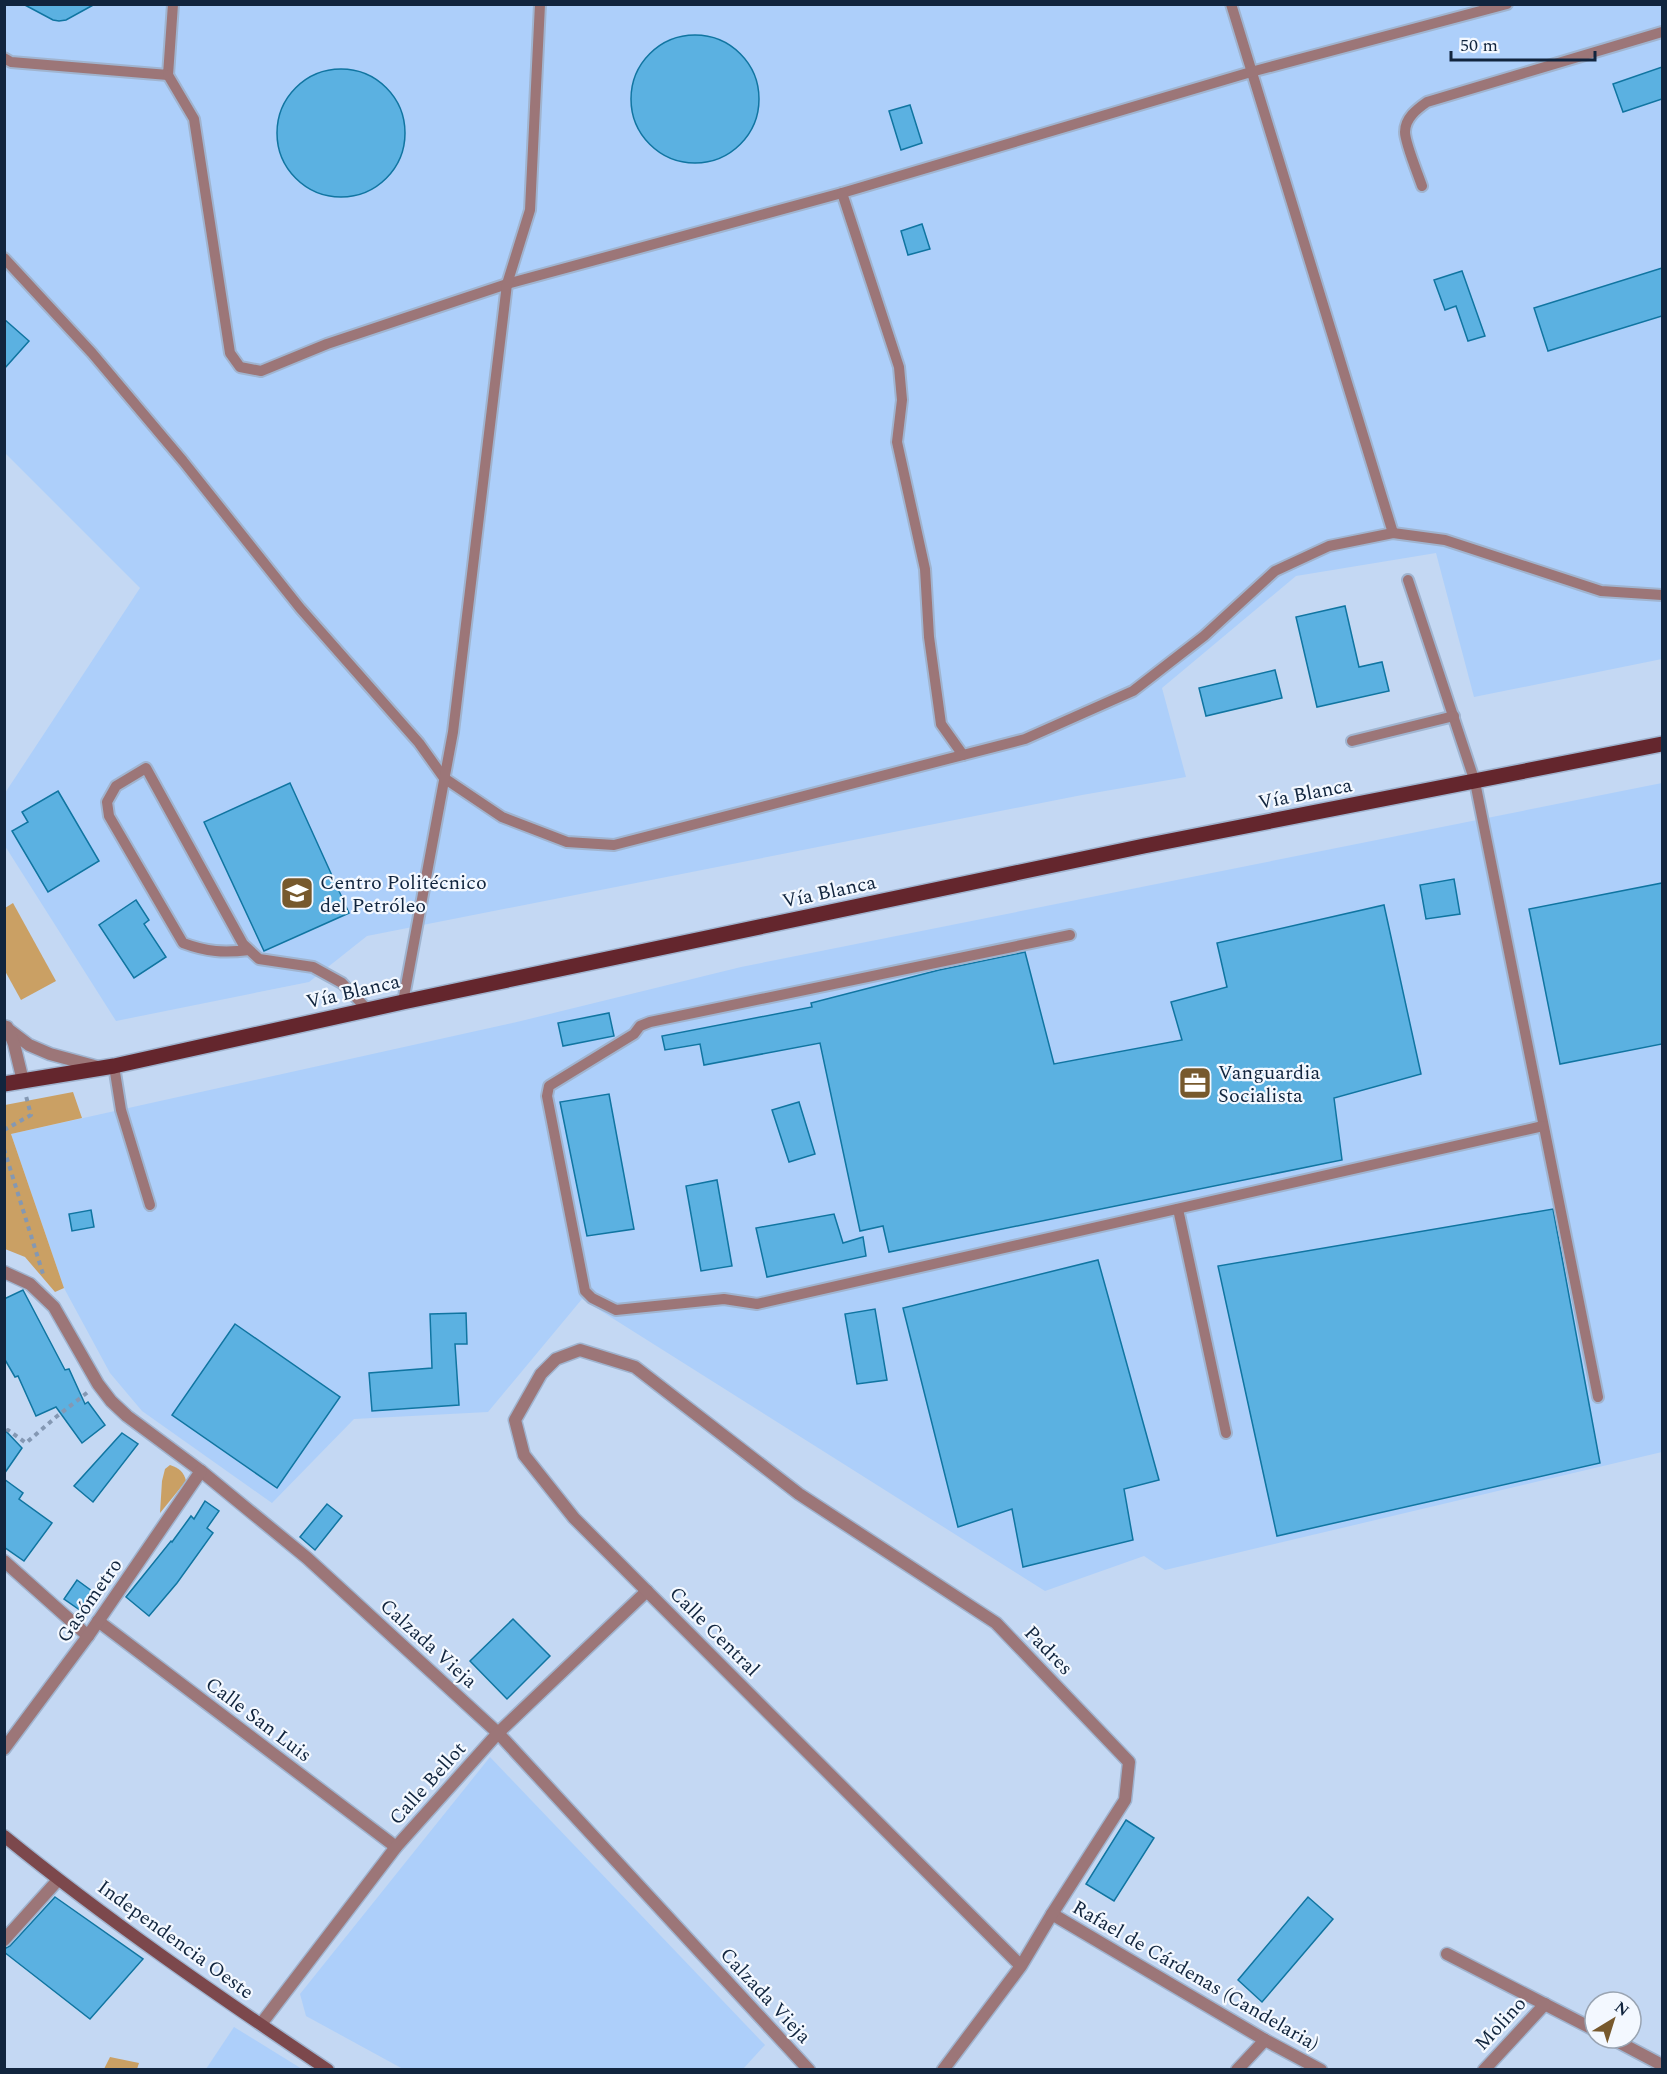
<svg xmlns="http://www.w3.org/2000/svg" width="1667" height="2074" font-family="Spectral,serif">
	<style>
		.built { fill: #adcffa }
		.green { fill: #caa064 }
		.building { fill: #5bb1e1; stroke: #1075a1; stroke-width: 1.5 }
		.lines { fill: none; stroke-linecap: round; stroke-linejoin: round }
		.service-casing { stroke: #a0b4cf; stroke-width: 14 }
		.minor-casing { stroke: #a0b4cf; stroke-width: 15 }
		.tertiary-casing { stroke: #a0b4cf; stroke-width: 15 }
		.secondary-casing { stroke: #a0b4cf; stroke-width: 15 }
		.primary-casing { stroke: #a0b4cf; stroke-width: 18 }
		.path { stroke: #8498b3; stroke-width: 4; stroke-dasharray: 4.5 4.5; stroke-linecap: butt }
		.service { stroke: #9c7678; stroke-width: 10 }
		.minor { stroke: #9c7678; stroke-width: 12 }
		.tertiary { stroke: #9c7678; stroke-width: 12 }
		.secondary { stroke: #7c484c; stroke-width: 12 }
		.primary { stroke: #64262d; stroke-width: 15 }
		.labels { text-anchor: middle; stroke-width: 4.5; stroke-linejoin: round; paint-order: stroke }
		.street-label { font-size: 20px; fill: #11253e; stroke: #f3f8ff }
		.poi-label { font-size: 20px; fill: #11253e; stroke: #f3f8ff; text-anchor: start }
	</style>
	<rect width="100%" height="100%" fill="#c4d8f3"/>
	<g class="built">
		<path d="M5,5H1662V659L1474,697L1436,553L1296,576L1162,688L1186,777L1082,795L367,936L309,982L116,1021L5,846V793L140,588L5,453Z"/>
		<path d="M1662,783V1452L1165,1570L1144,1556L1045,1591L582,1299L488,1412L354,1419L272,1503L142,1411L110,1373L64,1288L11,1134L521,1021L741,967Z"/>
		<path d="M490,1757L765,2045L743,2069H403L306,2016L300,1994Z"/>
		<path d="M234,2027L302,2069H206Z"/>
	</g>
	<g class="green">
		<path d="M13,903L56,981L21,1000L5,971V908Z"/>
		<path d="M73,1092L82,1118L11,1134L64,1288L55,1292L25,1257L5,1249V1105Z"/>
		<path d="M170,1465C179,1468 184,1472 186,1481L160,1513L162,1481L165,1469Z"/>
		<path d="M110,2057L139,2063L137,2069H104Z"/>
	</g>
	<g class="building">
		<path d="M23,4H95L66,20L59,21L53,20Z"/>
		<circle cx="695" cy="99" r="64"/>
		<path d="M1662,67V99L1623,112L1613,84Z"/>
		<circle cx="341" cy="133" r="64"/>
		<path d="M910,105L922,143L901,150L889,111Z"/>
		<path d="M922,224L930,249L908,255L901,231Z"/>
		<path d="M1662,268V316L1548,351L1534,308Z"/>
		<path d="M1462,271L1485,336L1468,341L1456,306L1445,310L1434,280Z"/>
		<path d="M4,319L29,341L4,369Z"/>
		<path d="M1345,606L1359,667L1382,662L1389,691L1317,707L1296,617Z"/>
		<path d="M1275,670L1282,698L1206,716L1199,688Z"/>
		<path d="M290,783L349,913L264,951L204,822Z"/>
		<path d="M58,791L99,861L48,892L12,831L28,822L22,812Z"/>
		<path d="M1454,879L1460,914L1426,919L1420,885Z"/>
		<path d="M1662,883V1044L1560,1064L1529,909Z"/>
		<path d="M136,900L149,920L144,924L166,957L134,978L99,925Z"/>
		<path d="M1384,905L1421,1074L1334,1098L1342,1160L889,1252L883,1226L860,1231L820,1043L704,1065L700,1044L665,1050L662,1036L812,1007L811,1003L939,970L1025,952L1054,1064L1182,1040L1171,1002L1227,987L1217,943Z"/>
		<path d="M609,1013L614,1036L563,1046L558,1023Z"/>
		<path d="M609,1094L634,1229L587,1236L560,1102Z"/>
		<path d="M799,1102L815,1154L789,1162L772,1110Z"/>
		<path d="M717,1180L732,1266L701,1271L686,1186Z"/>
		<path d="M1553,1209L1600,1463L1277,1536L1218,1266Z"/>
		<path d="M91,1210L94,1227L72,1231L69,1214Z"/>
		<path d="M834,1214L843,1243L863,1237L866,1256L767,1277L756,1228Z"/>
		<path d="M1098,1260L1159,1480L1124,1489L1133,1540L1023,1567L1012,1509L958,1527L903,1308Z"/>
		<path d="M23,1290L65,1370L69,1369L85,1404L88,1402L105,1425L82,1443L56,1407L36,1416L18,1376L15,1377L4,1358V1299Z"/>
		<path d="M875,1309L887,1380L857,1384L845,1314Z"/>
		<path d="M466,1313L467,1344H455L459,1405L372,1411L369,1373L432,1368L430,1314Z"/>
		<path d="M235,1324L340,1397L277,1488L172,1415Z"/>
		<path d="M4,1429L22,1448L4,1474Z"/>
		<path d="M122,1433L138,1444L93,1502L74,1486Z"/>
		<path d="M4,1479L23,1493L19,1499L52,1523L24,1561L4,1547Z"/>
		<path d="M205,1501L219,1511L207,1528L213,1533L177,1583L149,1616L126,1597L171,1541L172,1542L191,1516L194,1519Z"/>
		<path d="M327,1504L342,1516L315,1550L300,1537Z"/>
		<path d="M77,1580L100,1597L87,1615L64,1599Z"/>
		<path d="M513,1619L550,1656L507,1699L470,1661Z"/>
		<path d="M1126,1820L1154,1838L1114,1901L1086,1884Z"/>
		<path d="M55,1897L143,1959L90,2019L4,1952V1949L10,1946Z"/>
		<path d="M1308,1897L1333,1919L1262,2002L1238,1980Z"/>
	</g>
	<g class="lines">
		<defs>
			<g id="service">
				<path d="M1231,4L1393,533"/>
				<path d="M4,58L11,62L168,75L173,4"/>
				<path d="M168,75L194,119L230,353L240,367L261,371L327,344L507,284L842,193L1251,72L1507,4"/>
				<path d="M1422,186C1418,174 1405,143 1405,132C1405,118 1417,109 1427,102L1662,32"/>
				<path d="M842,193L899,367L902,400L897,442L925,569L929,637L941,724L963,755"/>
				<path d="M4,258L92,353L183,461L300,608L419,743L444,778L502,817L567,842L614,845L1025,739L1133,691L1204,636L1275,571L1329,546L1393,533L1445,540L1601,591L1662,595"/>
				<path d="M1408,580L1475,782L1598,1397"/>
				<path d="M1352,741L1454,716"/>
				<path d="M1070,935L650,1022L640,1026L634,1034L549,1086L547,1096L585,1291L592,1298L616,1310L724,1299L757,1304L1543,1126"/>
				<path d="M249,950C224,953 207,952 183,943L109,816L107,802L116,786L146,768L243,944L259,959L313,967L342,983L368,1010"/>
				<path d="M403,1002L453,732L507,284L530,210L540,4"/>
				<path d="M114,1066L121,1110L150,1205"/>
				<path d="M1178,1209L1226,1433"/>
			</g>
			<g id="minor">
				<path d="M4,1272L30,1284L54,1307L98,1384L111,1401L127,1416L201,1471L307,1558L498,1733L809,2070"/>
				<path d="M4,1561L88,1636"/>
				<path d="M98,1621L396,1847"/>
				<path d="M4,1749L88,1636L201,1471"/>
				<path d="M1052,1914L1265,2040L1321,2070"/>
				<path d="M4,1940L58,1880"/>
				<path d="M1447,1954L1595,2030"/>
				<path d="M261,2024L396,1847L498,1733L647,1591"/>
				<path d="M1611,2038L1662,2065"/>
				<path d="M943,2070L1021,1966L1052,1914L1125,1800L1129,1762L996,1623L799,1494L635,1367L580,1350L556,1359L541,1374L515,1420L524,1455L574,1518L1021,1966"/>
				<path d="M1237,2070L1265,2040"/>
				<path d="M1484,2070L1545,2004"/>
			</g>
			<g id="tertiary">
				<path d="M4,1026L29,1045L50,1054L98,1067"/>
				<path d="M7,1027L14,1044L23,1081"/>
			</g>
			<path id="secondary" d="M4,1836C107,1920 218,1996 328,2070"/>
			<path id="primary" d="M4,1084L114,1066L403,1002L1144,846L1662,744"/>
		</defs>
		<use href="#service" class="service-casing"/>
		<use href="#minor" class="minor-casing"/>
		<use href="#tertiary" class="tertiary-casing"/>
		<use href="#secondary" class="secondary-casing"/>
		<use href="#primary" class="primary-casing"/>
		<g class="path">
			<path d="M4,1130L31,1115L26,1096"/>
			<path d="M4,1149L43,1274"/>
			<path d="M7,1432L8,1430L26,1443L56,1417L88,1392"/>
		</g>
		<use href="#service" class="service"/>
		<use href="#minor" class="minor"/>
		<use href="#tertiary" class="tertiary"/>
		<use href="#secondary" class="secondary"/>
		<use href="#primary" class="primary"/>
	</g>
	<defs>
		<symbol id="school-square" viewBox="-11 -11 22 22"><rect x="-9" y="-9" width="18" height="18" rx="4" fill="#77592d" stroke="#f3f8ff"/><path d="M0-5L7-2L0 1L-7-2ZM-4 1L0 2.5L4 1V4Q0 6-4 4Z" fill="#fff"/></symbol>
		<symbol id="office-square" viewBox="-11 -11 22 22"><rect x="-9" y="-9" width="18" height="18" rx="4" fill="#77592d" stroke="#f3f8ff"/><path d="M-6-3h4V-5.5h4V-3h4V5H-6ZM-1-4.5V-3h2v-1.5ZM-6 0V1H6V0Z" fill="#fff"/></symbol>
	</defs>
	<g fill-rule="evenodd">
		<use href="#school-square" x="278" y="874" width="38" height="38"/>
		<use href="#office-square" x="1176" y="1064" width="38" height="38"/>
	</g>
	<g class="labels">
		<g class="street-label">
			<text transform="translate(1305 793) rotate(-11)" y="7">Vía Blanca</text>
			<text transform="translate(829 891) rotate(-12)" y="7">Vía Blanca</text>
			<text transform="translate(353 991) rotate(-13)" y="7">Vía Blanca</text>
			<text transform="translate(89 1600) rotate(-55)" y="7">Gasómetro</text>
			<text transform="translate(715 1631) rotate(45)" y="7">Calle Central</text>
			<text transform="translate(429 1643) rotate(42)" y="7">Calzada Vieja</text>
			<text transform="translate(1049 1650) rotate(46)" y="7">Padres</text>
			<text transform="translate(259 1719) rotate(37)" y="7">Calle San Luis</text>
			<text transform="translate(427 1783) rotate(-48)" y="7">Calle Bellot</text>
			<text transform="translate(176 1939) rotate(36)" y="7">Independencia Oeste</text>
			<text transform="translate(1196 1975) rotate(30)" y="7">Rafael de Cárdenas (Candelaria)</text>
			<text transform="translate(766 1995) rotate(47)" y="7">Calzada Vieja</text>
			<text transform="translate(1500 2023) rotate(-47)" y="7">Molino</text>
		</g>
		<g class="poi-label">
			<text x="320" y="889">Centro Politécnico<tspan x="320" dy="23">del Petróleo</tspan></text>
			<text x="1218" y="1079">Vanguardia<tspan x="1218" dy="23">Socialista</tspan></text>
		</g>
	</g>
	<rect width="1667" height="2074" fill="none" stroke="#11253e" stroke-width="12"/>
	<g transform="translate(1613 2020) rotate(38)"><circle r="28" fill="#f3f8ff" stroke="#99a4b2" stroke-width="1.5"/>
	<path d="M0-4.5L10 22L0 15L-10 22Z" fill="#77592d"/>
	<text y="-9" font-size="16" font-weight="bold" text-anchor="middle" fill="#11253e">N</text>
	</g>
	<path d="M1451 51v9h144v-9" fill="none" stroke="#11253e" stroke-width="3"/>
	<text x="1460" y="51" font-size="18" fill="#11253e" stroke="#f3f8ff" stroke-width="4.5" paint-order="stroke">50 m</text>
</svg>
